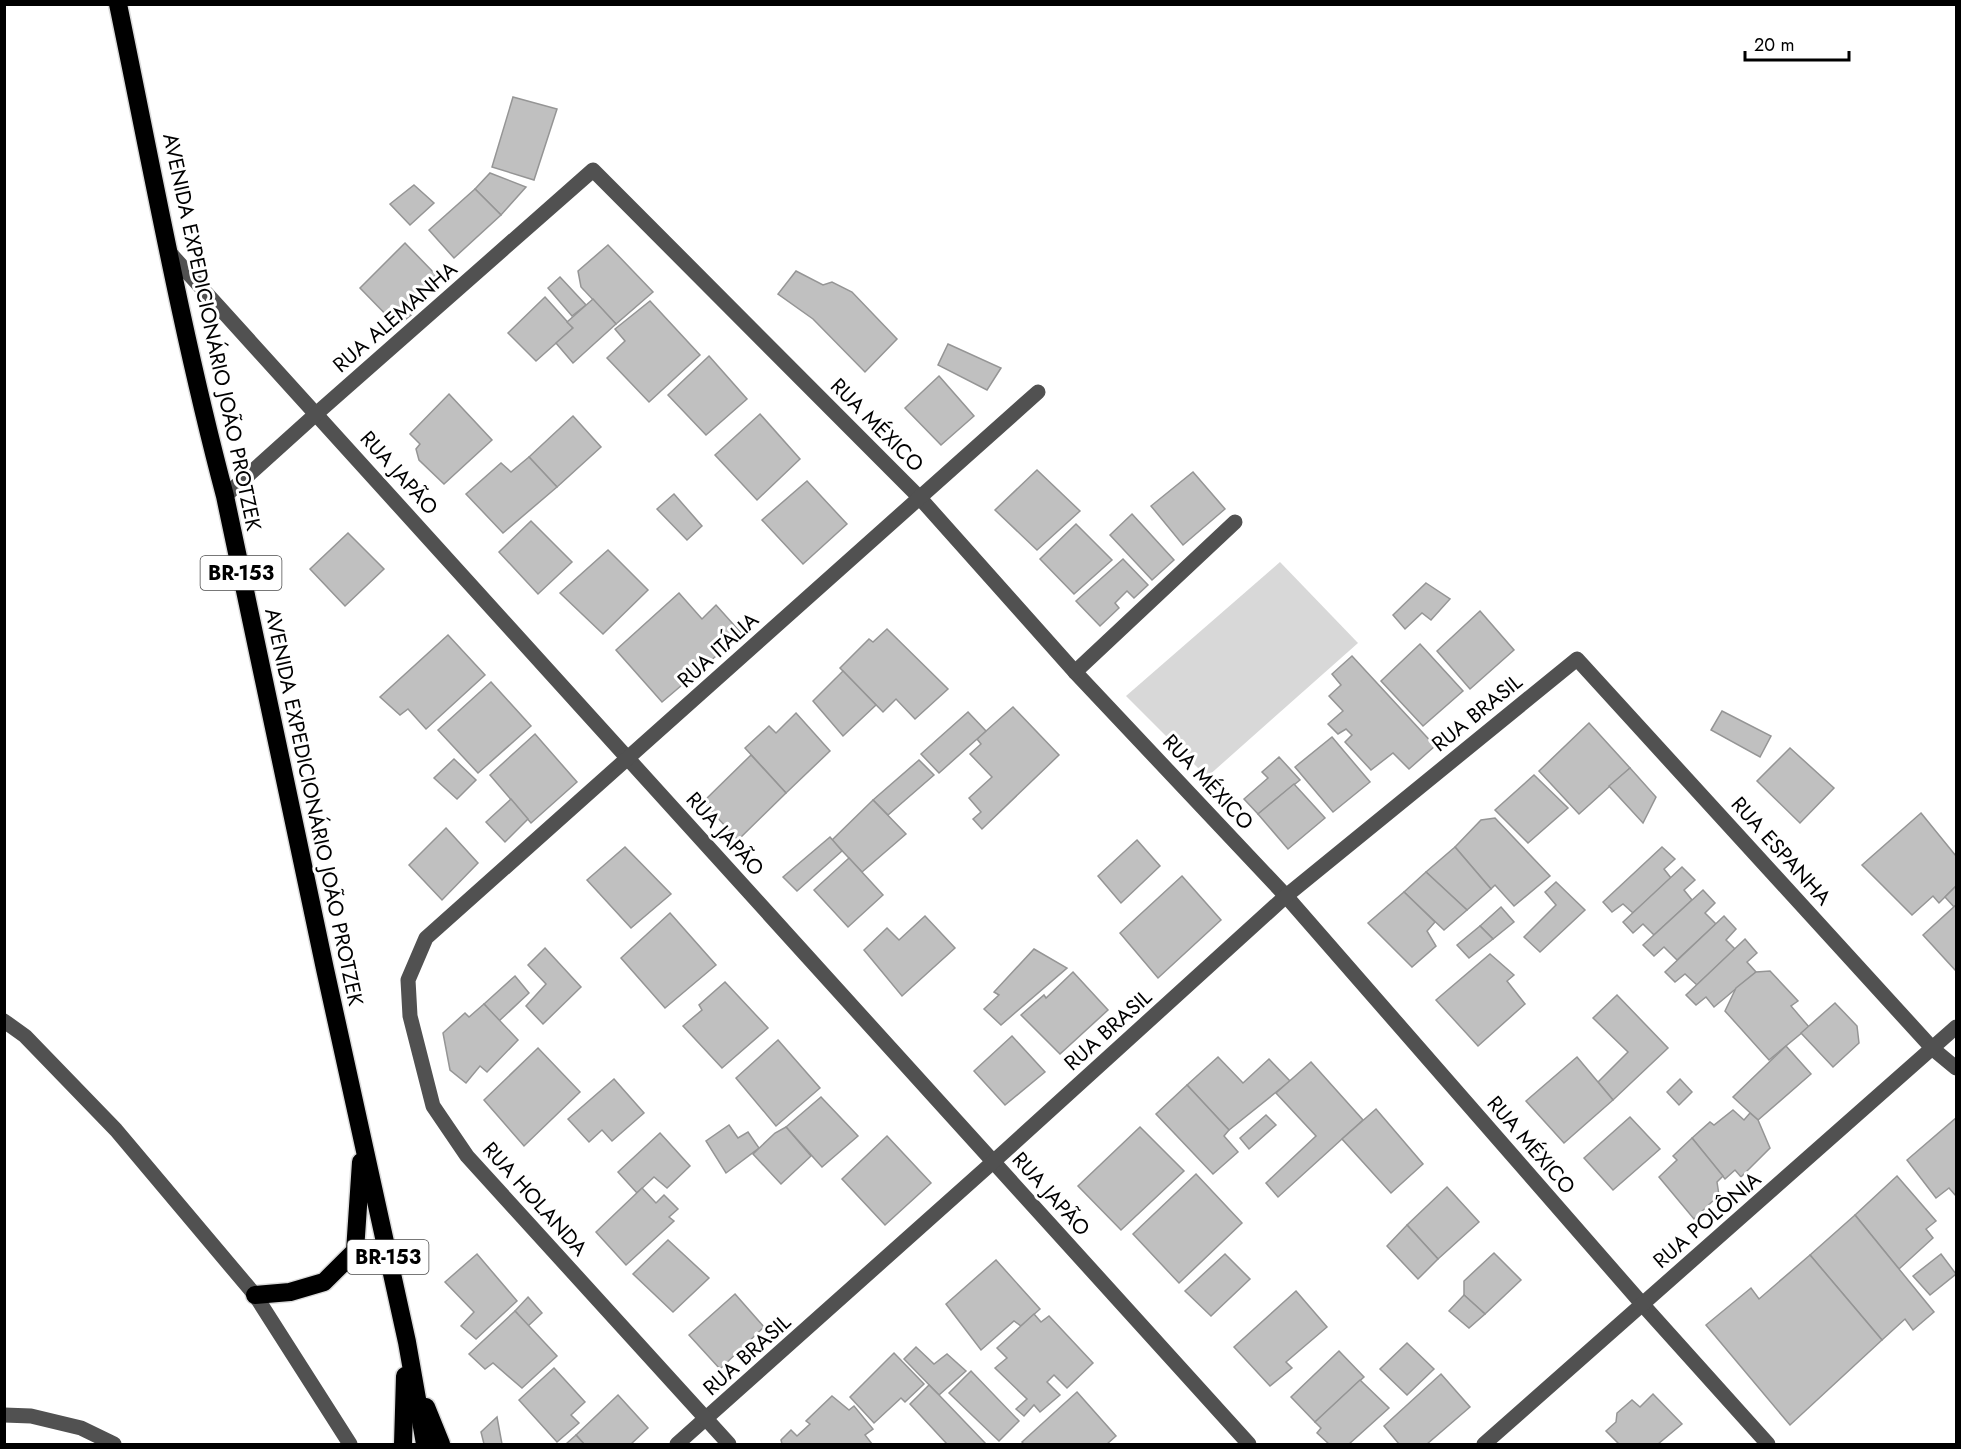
<svg xmlns="http://www.w3.org/2000/svg" width="1961" height="1449" font-family="Jost,sans-serif">
	<style>
		.green { fill: #d8d8d8 }
		.building { fill: #c0c0c0; stroke: #959595; stroke-width: 1.5 }
		.lines { fill: none; stroke-linecap: round; stroke-linejoin: round }
		.highway-casing { stroke: #dbdbdb; stroke-width: 21 }
		.minor { stroke: #515151; stroke-width: 15 }
		.highway { stroke: #000; stroke-width: 18 }
		.labels { text-anchor: middle; stroke-width: 6; stroke-linejoin: round; paint-order: stroke }
		.shield { fill: #fff; stroke: #4c4c4c; stroke-width: 1.5 }
		.shield-label { font-size: 20px; font-weight: bold; fill: #000 }
		.street-label { font-size: 21px; fill: #000; stroke: #fff }
	</style>
	<rect width="100%" height="100%" fill="#fff"/>
	<path class="green" d="M1280,562L1358,643L1207,777L1126,696Z"/>
	<g class="building">
		<path d="M513,97L557,109L534,180L492,167Z"/>
		<path d="M490,173L526,187L501,215L475,189Z"/>
		<path d="M414,185L434,203L410,225L390,204Z"/>
		<path d="M475,189L501,215L454,258L429,230Z"/>
		<path d="M405,243L436,275L405,307L411,315L397,326L360,288Z"/>
		<path d="M608,245L653,292L616,324L581,287L578,271Z"/>
		<path d="M796,271L823,285L832,282L852,292L897,339L865,372L813,319L778,294Z"/>
		<path d="M560,277L586,305L572,316L548,288Z"/>
		<path d="M545,297L573,328L536,361L508,333Z"/>
		<path d="M593,299L616,324L573,363L556,343L573,328L567,322Z"/>
		<path d="M650,301L700,355L649,402L607,358L625,341L615,329Z"/>
		<path d="M948,344L1001,368L987,390L938,365Z"/>
		<path d="M709,356L747,399L706,435L668,395Z"/>
		<path d="M939,376L974,416L941,445L905,408Z"/>
		<path d="M449,394L492,440L444,484L419,460L416,449L420,444L410,434Z"/>
		<path d="M760,414L800,459L757,500L715,455Z"/>
		<path d="M573,416L601,447L557,487L529,457Z"/>
		<path d="M529,457L557,487L503,533L466,494L501,463L511,472Z"/>
		<path d="M1037,470L1080,511L1037,550L995,510Z"/>
		<path d="M1193,472L1225,509L1183,545L1151,506Z"/>
		<path d="M807,481L847,524L803,564L762,520Z"/>
		<path d="M674,494L702,526L687,540L657,509Z"/>
		<path d="M1132,514L1174,560L1152,580L1110,535Z"/>
		<path d="M531,521L572,562L538,594L499,552Z"/>
		<path d="M1076,524L1112,560L1074,594L1040,559Z"/>
		<path d="M348,533L384,569L345,606L310,569Z"/>
		<path d="M608,550L648,590L603,634L560,593Z"/>
		<path d="M1123,559L1148,585L1134,598L1127,591L1115,603L1119,608L1100,626L1076,601Z"/>
		<path d="M1426,583L1450,599L1431,620L1422,613L1405,629L1393,615Z"/>
		<path d="M679,593L702,619L716,605L742,634L662,702L616,650Z"/>
		<path d="M1480,611L1514,650L1470,689L1437,651Z"/>
		<path d="M887,629L948,689L915,719L896,699L883,712L840,668L869,639L873,642Z"/>
		<path d="M448,635L485,675L426,729L408,709L400,715L380,697Z"/>
		<path d="M1420,644L1463,691L1423,726L1381,681Z"/>
		<path d="M1352,656L1435,746L1409,769L1393,753L1371,770L1345,742L1352,735L1346,729L1338,734L1328,724L1343,711L1329,696L1341,685L1332,674Z"/>
		<path d="M843,671L876,705L843,736L813,701Z"/>
		<path d="M491,682L531,726L478,773L438,730Z"/>
		<path d="M1013,707L1059,755L982,829L973,819L981,812L969,798L992,777L970,754L981,744L977,739Z"/>
		<path d="M1722,711L1771,736L1760,757L1711,730Z"/>
		<path d="M968,712L986,731L939,773L921,754Z"/>
		<path d="M796,713L830,751L786,793L745,748L769,726L776,733Z"/>
		<path d="M1589,723L1630,768L1579,814L1539,771Z"/>
		<path d="M535,734L577,782L531,823L490,775Z"/>
		<path d="M1332,737L1370,782L1333,812L1295,767Z"/>
		<path d="M1790,748L1834,788L1800,823L1757,781Z"/>
		<path d="M751,755L786,793L738,840L703,802Z"/>
		<path d="M1279,757L1300,780L1258,814L1244,799L1268,778L1262,772Z"/>
		<path d="M454,759L476,780L457,799L434,778Z"/>
		<path d="M919,760L934,775L888,815L873,800Z"/>
		<path d="M1630,768L1656,797L1643,823L1609,786Z"/>
		<path d="M1534,775L1568,808L1528,843L1495,810Z"/>
		<path d="M1294,784L1325,818L1288,849L1258,814Z"/>
		<path d="M511,799L528,819L505,842L486,822Z"/>
		<path d="M873,800L906,834L862,872L832,840Z"/>
		<path d="M1921,813L1956,856V886L1939,903L1933,896L1912,915L1862,865Z"/>
		<path d="M1495,818L1550,876L1514,906L1495,885L1491,889L1455,847L1481,820Z"/>
		<path d="M446,828L478,863L442,900L409,865Z"/>
		<path d="M830,837L842,851L797,891L783,877Z"/>
		<path d="M1137,840L1160,866L1121,903L1098,876Z"/>
		<path d="M625,847L671,894L631,928L587,880Z"/>
		<path d="M1455,847L1491,889L1467,910L1426,872Z"/>
		<path d="M1662,847L1675,859L1664,869L1671,878L1633,913L1623,904L1612,912L1603,902Z"/>
		<path d="M849,858L883,895L848,927L814,890Z"/>
		<path d="M1682,867L1695,880L1684,890L1692,900L1654,935L1643,924L1633,933L1623,922Z"/>
		<path d="M1426,872L1467,910L1444,930L1404,892Z"/>
		<path d="M1182,876L1221,920L1158,978L1120,933Z"/>
		<path d="M1556,882L1585,910L1540,952L1524,937L1556,905L1545,892Z"/>
		<path d="M1956,886V905L1954,907L1945,897Z"/>
		<path d="M1703,890L1715,903L1705,913L1716,924L1677,960L1664,947L1654,956L1643,945Z"/>
		<path d="M1404,892L1435,922L1427,931L1436,946L1412,967L1368,923Z"/>
		<path d="M1956,905V971L1923,935Z"/>
		<path d="M1501,907L1514,922L1493,939L1480,926Z"/>
		<path d="M670,913L716,965L665,1008L621,958Z"/>
		<path d="M925,916L955,948L902,996L864,950L887,928L899,940Z"/>
		<path d="M1724,916L1736,929L1726,940L1735,949L1697,985L1685,974L1675,982L1665,972Z"/>
		<path d="M1480,926L1493,939L1469,958L1457,945Z"/>
		<path d="M1745,939L1757,953L1747,962L1756,972L1714,1007L1706,997L1696,1005L1686,995Z"/>
		<path d="M545,948L581,987L543,1024L526,1006L546,984L528,965Z"/>
		<path d="M1034,949L1067,968L1001,1025L984,1009L999,995L994,992Z"/>
		<path d="M1490,954L1514,975L1507,981L1525,1004L1478,1046L1436,1000Z"/>
		<path d="M1770,971L1798,1001L1791,1006L1809,1027L1769,1060L1725,1011L1736,988L1756,972Z"/>
		<path d="M1073,972L1108,1010L1060,1054L1021,1015L1044,995L1046,998Z"/>
		<path d="M515,976L529,993L499,1021L484,1004Z"/>
		<path d="M725,982L768,1028L722,1068L683,1026L702,1010L699,1005Z"/>
		<path d="M1617,995L1668,1048L1613,1100L1598,1082L1628,1052L1593,1018Z"/>
		<path d="M1835,1003L1857,1026L1859,1043L1833,1067L1801,1033Z"/>
		<path d="M484,1004L518,1040L487,1072L480,1066L466,1083L450,1070L443,1033L465,1013L469,1017Z"/>
		<path d="M1012,1036L1045,1072L1005,1105L974,1071Z"/>
		<path d="M778,1040L820,1088L776,1126L736,1078Z"/>
		<path d="M1786,1046L1811,1074L1758,1120L1733,1097Z"/>
		<path d="M538,1048L580,1092L524,1146L484,1100Z"/>
		<path d="M1218,1057L1243,1083L1269,1059L1290,1081L1229,1130L1187,1085Z"/>
		<path d="M1577,1057L1613,1100L1564,1143L1526,1101Z"/>
		<path d="M1311,1062L1363,1120L1278,1197L1266,1183L1316,1136L1276,1093Z"/>
		<path d="M614,1079L644,1113L612,1141L602,1130L589,1142L568,1119Z"/>
		<path d="M1680,1079L1692,1092L1679,1105L1667,1092Z"/>
		<path d="M1187,1085L1229,1130L1224,1136L1238,1152L1213,1174L1156,1114Z"/>
		<path d="M821,1097L858,1136L822,1167L786,1127Z"/>
		<path d="M1376,1109L1423,1164L1391,1193L1342,1139Z"/>
		<path d="M1733,1110L1744,1120L1750,1113L1758,1120L1770,1148L1741,1177L1735,1170L1725,1179L1692,1138L1710,1122L1714,1125Z"/>
		<path d="M1266,1115L1276,1125L1249,1149L1240,1138Z"/>
		<path d="M1630,1117L1660,1149L1613,1190L1584,1158Z"/>
		<path d="M1956,1118V1196L1949,1188L1936,1198L1907,1160Z"/>
		<path d="M729,1125L738,1138L748,1132L759,1148L726,1173L706,1141Z"/>
		<path d="M786,1127L811,1156L781,1184L753,1154L775,1133Z"/>
		<path d="M1140,1127L1184,1171L1121,1230L1078,1186Z"/>
		<path d="M660,1133L690,1166L667,1188L654,1177L637,1193L618,1172Z"/>
		<path d="M887,1136L931,1183L885,1225L842,1179Z"/>
		<path d="M1692,1138L1723,1176L1717,1182L1719,1195L1694,1219L1659,1177L1677,1160L1673,1156Z"/>
		<path d="M1196,1174L1242,1223L1179,1283L1133,1234Z"/>
		<path d="M1897,1176L1936,1221L1926,1229L1933,1238L1899,1269L1855,1215Z"/>
		<path d="M1447,1187L1479,1222L1438,1259L1407,1225Z"/>
		<path d="M642,1188L656,1203L664,1195L678,1209L669,1217L674,1221L626,1265L596,1232Z"/>
		<path d="M1855,1215L1934,1312L1913,1330L1905,1319L1882,1340L1810,1255Z"/>
		<path d="M1407,1225L1438,1259L1418,1279L1387,1246Z"/>
		<path d="M668,1240L709,1278L673,1312L633,1274Z"/>
		<path d="M1494,1253L1521,1280L1485,1314L1464,1295V1281Z"/>
		<path d="M477,1254L517,1301L476,1339L461,1326L474,1312L445,1282Z"/>
		<path d="M1225,1254L1250,1279L1211,1316L1185,1291Z"/>
		<path d="M1941,1254L1956,1274L1930,1295L1913,1276Z"/>
		<path d="M1810,1255L1882,1340L1790,1425L1706,1325L1751,1288L1759,1299Z"/>
		<path d="M996,1260L1040,1309L1021,1326L1014,1321L981,1350L946,1304Z"/>
		<path d="M1296,1291L1327,1327L1286,1362L1292,1368L1270,1386L1234,1347Z"/>
		<path d="M735,1294L764,1327L720,1369L689,1335Z"/>
		<path d="M1464,1295L1485,1314L1469,1328L1449,1311Z"/>
		<path d="M528,1297L542,1313L528,1326L515,1311Z"/>
		<path d="M515,1311L557,1356L522,1388L493,1363L485,1369L469,1354Z"/>
		<path d="M1034,1314L1041,1322L1049,1316L1093,1363L1067,1388L1054,1375L1047,1382L1060,1395L1040,1412L1034,1405L1024,1416L1016,1409L1027,1399L995,1368L1007,1358L997,1348Z"/>
		<path d="M1407,1343L1434,1369L1407,1395L1380,1369Z"/>
		<path d="M916,1347L934,1364L947,1354L966,1371L939,1395L904,1359Z"/>
		<path d="M1339,1351L1364,1377L1315,1422L1291,1397Z"/>
		<path d="M894,1353L924,1384L905,1402L901,1398L874,1423L850,1397Z"/>
		<path d="M554,1368L585,1402L571,1415L579,1423L557,1442L519,1400Z"/>
		<path d="M971,1371L1019,1421L999,1441L949,1393Z"/>
		<path d="M1441,1374L1470,1407L1427,1444H1399L1384,1426Z"/>
		<path d="M1360,1380L1389,1408L1349,1444H1329L1317,1433L1321,1428L1315,1422Z"/>
		<path d="M929,1385L939,1395L986,1444H947L910,1404Z"/>
		<path d="M1077,1392L1116,1436L1107,1444H1024L1022,1442Z"/>
		<path d="M1653,1394L1682,1424L1658,1444H1619L1606,1431L1616,1422L1617,1413L1632,1400L1640,1407Z"/>
		<path d="M618,1395L648,1428L631,1444H584L576,1435Z"/>
		<path d="M832,1396L849,1410L854,1406L873,1429L865,1435L872,1444H782L781,1440L791,1430L797,1436L810,1424L806,1421Z"/>
		<path d="M497,1417L502,1444H484L481,1432Z"/>
		<path d="M576,1435L584,1444H566Z"/>
	</g>
	<g class="lines">
		<defs>
			<g id="highway">
				<path d="M118,4C152,168 182,334 225,496L325,969L407,1342L425,1444"/>
				<path d="M255,1295L290,1292L324,1282L355,1251L361,1162"/>
				<path d="M426,1407L441,1444"/>
				<path d="M403,1444L405,1376"/>
			</g>
		</defs>
		<use href="#highway" class="highway-casing"/>
		<g class="minor">
			<path d="M169,252L1249,1444"/>
			<path d="M225,496L316,414L593,170L919,497L1075,672L1286,896L1643,1305L1768,1444"/>
			<path d="M1075,672L1235,522"/>
			<path d="M4,1021L25,1036L116,1130L255,1295L350,1444"/>
			<path d="M4,1415L31,1416L81,1428L114,1444"/>
			<path d="M677,1444L993,1162L1286,896L1577,659L1933,1049L1956,1068"/>
			<path d="M729,1444L467,1156L433,1106L410,1016L408,980L426,938L1038,392"/>
			<path d="M1484,1444L1956,1027"/>
		</g>
		<use href="#highway" class="highway"/>
	</g>
	<g class="labels">
		<g class="shield">
			<rect x="200.5" y="556" width="81" height="34" rx="4.5"/>
			<rect x="347.5" y="1240" width="81" height="34" rx="4.5"/>
		</g>
		<g class="shield-label">
			<text x="241" y="580">BR-153</text>
			<text x="388" y="1264">BR-153</text>
		</g>
		<g class="street-label">
			<text transform="translate(395 317) rotate(-41)" y="7">RUA ALEMANHA</text>
			<text transform="translate(212 332) rotate(78)" y="7">AVENIDA EXPEDICIONÁRIO JOÃO PROTZEK</text>
			<text transform="translate(877 425) rotate(45)" y="7">RUA MÉXICO</text>
			<text transform="translate(399 473) rotate(48)" y="7">RUA JAPÃO</text>
			<text transform="translate(718 650) rotate(-42)" y="7">RUA ITÁLIA</text>
			<text transform="translate(1477 713) rotate(-39)" y="7">RUA BRASIL</text>
			<text transform="translate(1208 782) rotate(47)" y="7">RUA MÉXICO</text>
			<text transform="translate(314 807) rotate(78)" y="7">AVENIDA EXPEDICIONÁRIO JOÃO PROTZEK</text>
			<text transform="translate(725 834) rotate(48)" y="7">RUA JAPÃO</text>
			<text transform="translate(1781 851) rotate(48)" y="7">RUA ESPANHA</text>
			<text transform="translate(1108 1030) rotate(-42)" y="7">RUA BRASIL</text>
			<text transform="translate(1531 1145) rotate(49)" y="7">RUA MÉXICO</text>
			<text transform="translate(1051 1194) rotate(48)" y="7">RUA JAPÃO</text>
			<text transform="translate(535 1199) rotate(48)" y="7">RUA HOLANDA</text>
			<text transform="translate(1707 1220) rotate(-41)" y="7">RUA POLÔNIA</text>
			<text transform="translate(747 1355) rotate(-42)" y="7">RUA BRASIL</text>
		</g>
	</g>
	<rect width="1961" height="1449" fill="none" stroke="#000000" stroke-width="12"/>
	<path d="M1745 51v9h104v-9" fill="none" stroke="#000000" stroke-width="3"/>
	<text x="1754" y="51" font-size="18" fill="#000000" stroke="#ffffff" stroke-width="4.5" paint-order="stroke">20 m</text>
</svg>
